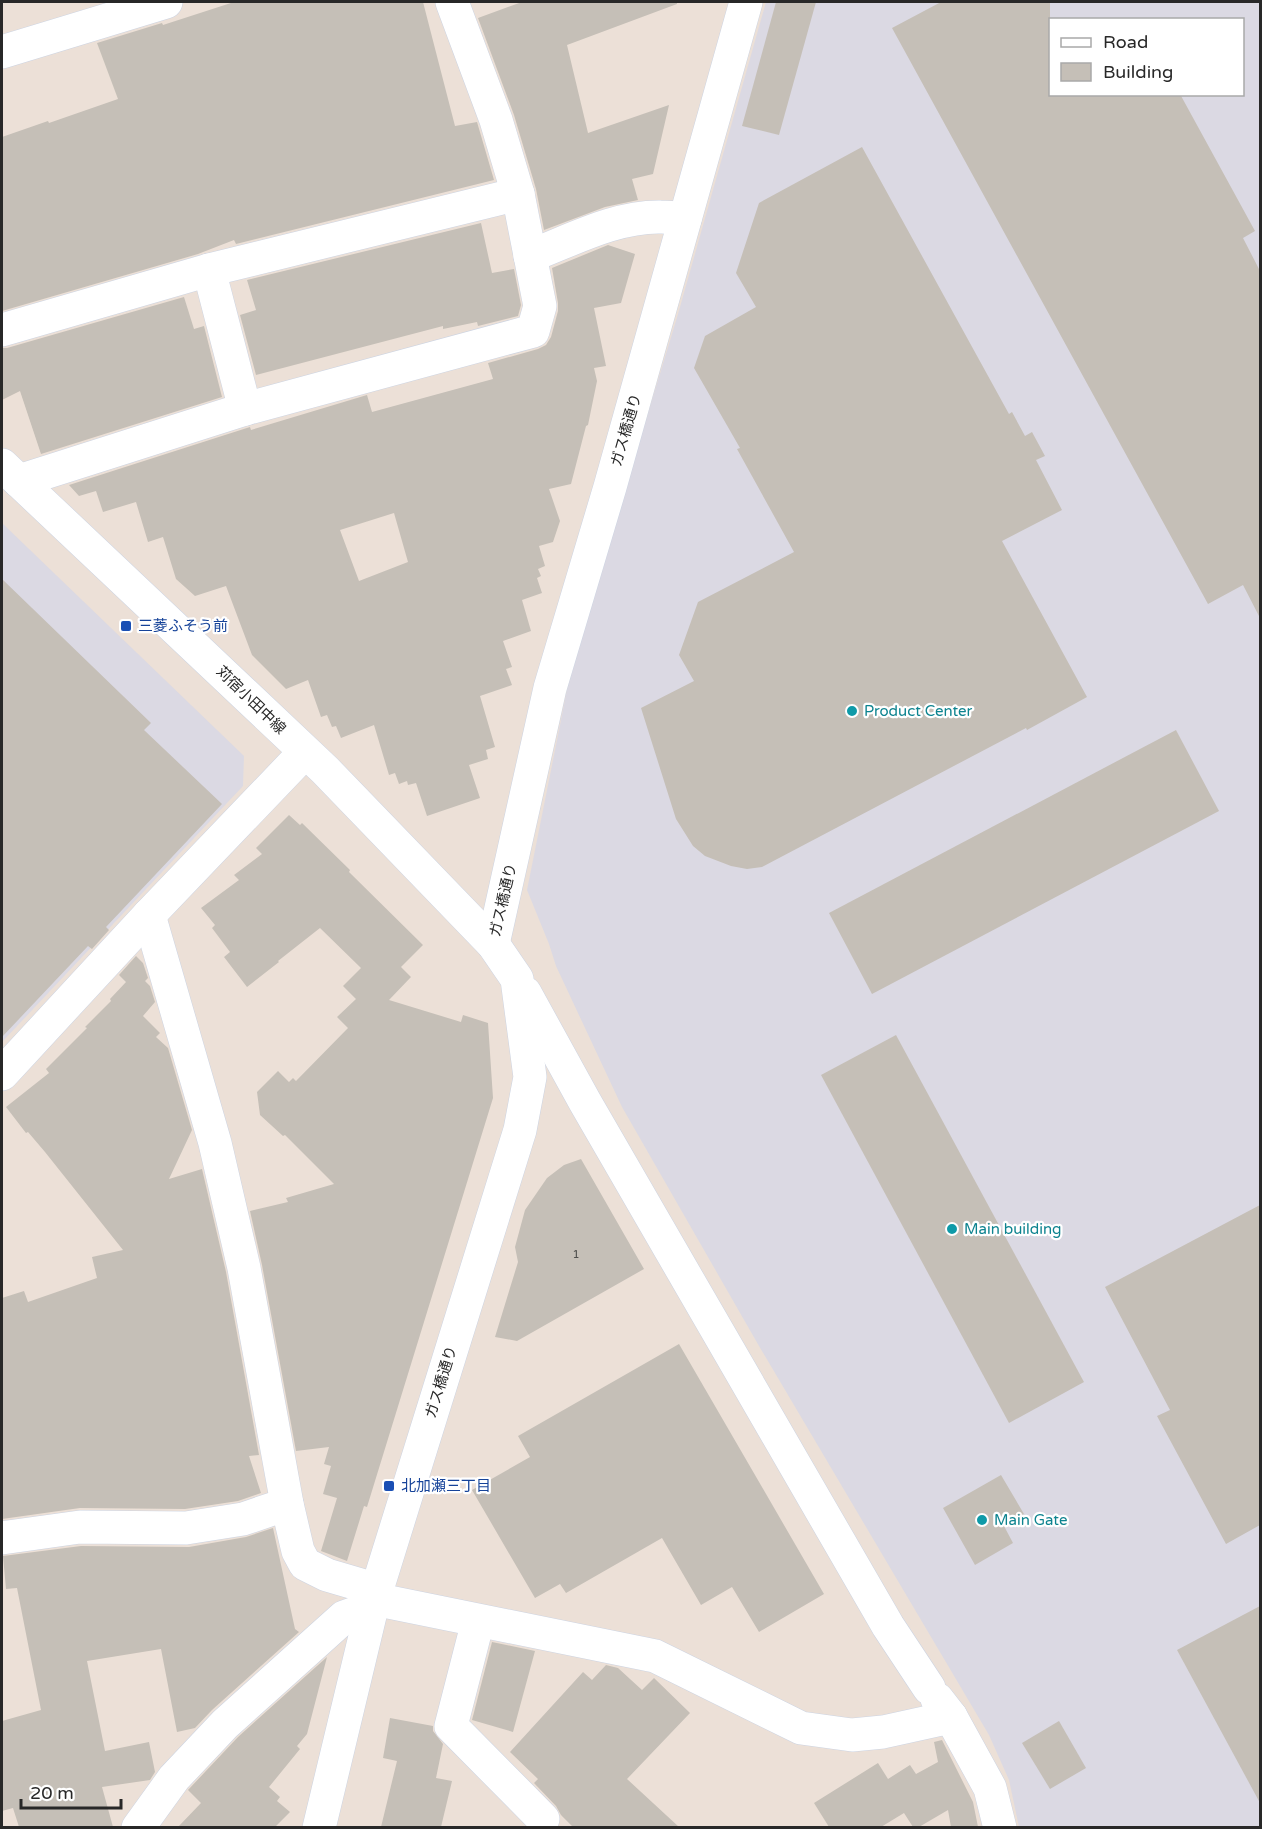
<svg xmlns="http://www.w3.org/2000/svg" width="1262" height="1829" font-family="'Varela Round','Noto Sans JP',sans-serif">
	<style>
		.industrial { fill: #dbd9e3; fill-rule: evenodd }
		.building { fill: #c5bfb7; fill-rule: evenodd }
		.lines { fill: none; stroke-linecap: round; stroke-linejoin: round }
		.street-casing { stroke: #cdd4e2; stroke-width: 34 }
		.secondary-casing { stroke: #cdd4e2; stroke-width: 34 }
		.street { stroke: #fff; stroke-width: 33 }
		.secondary { stroke: #fff; stroke-width: 33 }
		.transit-dot { fill: #1a4fb4; stroke: #fff; stroke-width: 2 }
		.culture-dot { fill: #0f9aa8; stroke: #fff; stroke-width: 2 }
		.labels { text-anchor: middle; stroke-width: 4.5; stroke-linejoin: round; paint-order: stroke }
		.number-label { font-size: 12px; fill: #4f4e4c }
		.street-label { font-size: 15px; fill: #282828; stroke: #fff }
		.transit-label { font-size: 15px; fill: #164399; stroke: #fff; text-anchor: start }
		.culture-label { font-size: 15px; fill: #0d838f; stroke: #fff; text-anchor: start }
	</style>
	<rect width="100%" height="100%" fill="#ece0d7"/>
	<g class="industrial">
		<path d="M766,2H1260V1827H1019L1009,1780L989,1735L759,1346L622,1107L556,966L549,944L527,890L571,670L678,314ZM1050,20H1242V94H1050Z"/>
		<path d="M2,523L244,756L243,786L2,1042Z"/>
	</g>
	<g class="building">
		<path d="M234,2H423L455,126L477,122L494,180L236,244L234,240L198,254L2,311V137L48,121L49,123L118,99L97,43L162,23L163,25Z"/>
		<path d="M522,2H677V4L567,45L588,133L669,105L653,174L632,179L638,200L605,207L544,230L536,189L514,115L478,18Z"/>
		<path d="M776,2H816L779,135L742,126Z"/>
		<path d="M941,2H1050V94H1180L1255,231L1243,238L1260,271V618L1243,585L1208,604L892,28Z"/>
		<path d="M862,147L1009,414L1012,412L1025,436L1032,432L1045,456L1036,460L1062,510L1002,541L1087,697L1027,730L1026,728L762,867L747,869L731,866L705,856L693,846L676,819L641,708L694,681L679,655L698,602L794,552L737,449L740,448L694,368L705,336L756,307L736,273L759,203Z"/>
		<path d="M481,223L492,273L514,269L521,305L518,316L478,326L477,322L443,329V326L256,375L240,315L256,310L247,280Z"/>
		<path d="M608,245L635,254L621,303L594,308L606,366L594,368L597,381L588,425L586,426L571,484L549,489L560,521L553,542L539,546L545,566L538,569L541,576L537,578L542,593L522,600L531,631L503,641L512,667L506,669L512,685L480,696L495,747L486,750L488,759L469,765L480,798L427,816L416,783L408,785L407,781L399,784L395,773L389,775L374,725L341,738L336,726L332,727L327,715L321,717L308,680L286,689L252,655L226,586L195,596L176,579L163,537L148,542L136,502L103,512L96,491L79,496L69,485L250,427L251,430L367,395L372,412L493,379L488,363L538,349L546,345L551,337L558,311V303L552,268ZM394,513L408,562L359,581L340,530Z"/>
		<path d="M184,297L194,329L204,326L222,397L41,454L20,391L2,400V348H7Z"/>
		<path d="M2,579L151,723L144,730L222,804L106,927L109,930L92,949L88,946L2,1037Z"/>
		<path d="M1176,730L1219,811L872,994L829,913Z"/>
		<path d="M289,815L300,825L302,823L350,870L349,872L423,945L401,967L411,977L389,1000L461,1022L463,1015L488,1023L493,1098L367,1507L364,1506L347,1561L321,1551L337,1498L323,1494L331,1466L324,1464L329,1447L296,1451L262,1265L250,1211L288,1202L286,1198L334,1184L285,1135L283,1136L260,1115L257,1092L278,1071L289,1082L293,1078L296,1081L348,1028L337,1017L356,999L343,986L361,968L320,928L278,961L279,962L247,987L224,957L230,952L212,928L215,925L201,908L239,880L234,875L262,854L256,848Z"/>
		<path d="M136,956L143,963L148,978L145,981L150,986L155,1002L143,1016L160,1033L156,1037L168,1048L192,1130L169,1179L202,1169L226,1272L259,1455L249,1456L261,1493L238,1501L185,1509L80,1508L2,1519V1298L24,1291L28,1302L97,1278L92,1257L123,1250L45,1152L28,1132L26,1133L6,1107L49,1073L46,1069L87,1028L85,1027L111,1001L110,999L126,982L119,975Z"/>
		<path d="M896,1035L1084,1382L1009,1423L821,1075Z"/>
		<path d="M581,1159L644,1269L517,1341L495,1337L518,1262L515,1247L525,1210L547,1178L564,1165Z"/>
		<path d="M1260,1205V1525L1226,1544L1157,1416L1170,1410L1105,1287Z"/>
		<path d="M679,1344L824,1594L759,1632L732,1587L701,1605L662,1538L566,1593L560,1584L535,1598L472,1490L530,1457L518,1436Z"/>
		<path d="M1001,1475L1024,1514L1004,1526L1013,1543L975,1565L943,1508Z"/>
		<path d="M273,1528L295,1629L299,1632L212,1710L195,1728L177,1732L161,1649L87,1661L105,1751L149,1742L155,1772L150,1780L102,1787L113,1827H19L13,1808L2,1811V1721L41,1710L17,1588L6,1589L3,1556L81,1546L189,1547L246,1537Z"/>
		<path d="M1260,1606V1803L1177,1650Z"/>
		<path d="M492,1642L535,1651L513,1732L472,1720Z"/>
		<path d="M327,1657L307,1734L297,1746L300,1749L269,1787L280,1797L277,1801L290,1812L275,1827H178L201,1803L188,1790L238,1737Z"/>
		<path d="M606,1665L618,1668L642,1690L654,1678L690,1713L627,1779L679,1827H573L561,1815L556,1806L534,1783L538,1779L510,1752L583,1672L592,1680Z"/>
		<path d="M390,1718L433,1726V1731L443,1744L436,1778L452,1781L441,1827H381L397,1761L383,1758Z"/>
		<path d="M1059,1721L1086,1768L1050,1789L1022,1743Z"/>
		<path d="M942,1740L973,1802L978,1827H951L948,1810L919,1827H913L904,1813L881,1827H829L814,1803L878,1763L888,1779L910,1765L916,1774L938,1762L934,1742Z"/>
	</g>
	<g class="lines">
		<defs>
			<g id="street">
				<path d="M452,2L496,120L518,194"/>
				<path d="M2,52L166,2"/>
				<path d="M530,256C572,240 616,216 661,217C669,217 677,218 685,219"/>
				<path d="M209,270L245,409"/>
				<path d="M2,330L209,270L518,194L540,306L533,331L245,409L19,481"/>
				<path d="M149,915L215,1143L244,1268L287,1504L298,1551L305,1564L327,1575L361,1585L374,1599L655,1656L801,1728L852,1735L883,1732L951,1717"/>
				<path d="M2,1074L149,915L305,752"/>
				<path d="M2,1538L80,1527L186,1528L243,1519L287,1504"/>
				<path d="M478,1621L451,1726L543,1819"/>
				<path d="M937,1699L951,1717L990,1788L1000,1828"/>
				<path d="M138,1828L174,1778L225,1724L344,1617L372,1607"/>
			</g>
			<g id="secondary">
				<path d="M2,465L325,770L493,944L517,979L530,1077L520,1130L374,1599L319,1828"/>
				<path d="M493,944L550,688L610,487L746,2"/>
				<path d="M525,993L585,1102L888,1626L929,1688"/>
			</g>
		</defs>
		<use href="#street" class="street-casing"/>
		<use href="#secondary" class="secondary-casing"/>
		<use href="#street" class="street"/>
		<use href="#secondary" class="secondary"/>
	</g>
	<g class="transit-dot">
		<rect x="120" y="620" width="12" height="12" rx="3"/>
		<rect x="383" y="1480" width="12" height="12" rx="3"/>
	</g>
	<g class="culture-dot">
		<circle cx="852" cy="711" r="6"/>
		<circle cx="952" cy="1229" r="6"/>
		<circle cx="982" cy="1520" r="6"/>
	</g>
	<g class="labels">
		<g class="number-label">
			<text x="576" y="1258">1</text>
		</g>
		<g class="street-label">
			<text transform="translate(626 430) rotate(-74)" y="5">ガス橋通り</text>
			<text transform="translate(251 700) rotate(44)" y="5">苅宿小田中線</text>
			<text transform="translate(503 900) rotate(-77)" y="5">ガス橋通り</text>
			<text transform="translate(441 1382) rotate(-73)" y="5">ガス橋通り</text>
		</g>
		<g class="transit-label">
			<text x="138" y="631">三菱ふそう前</text>
			<text x="401" y="1491">北加瀬三丁目</text>
		</g>
		<g class="culture-label">
			<text x="864" y="716">Product Center</text>
			<text x="964" y="1234">Main building</text>
			<text x="994" y="1525">Main Gate</text>
		</g>
	</g>
	<rect width="1262" height="1829" fill="none" stroke="#282828" stroke-width="6"/>
	<rect x="1049" y="18" width="195" height="78" fill="#ffffff" stroke="#a9a9a9" stroke-width="1.5"/>
	<rect x="1061" y="38" width="30" height="9" fill="#ffffff" stroke="#a9a9a9" stroke-width="1.5"/>
	<text x="1103" y="48" font-size="18" fill="#282828">Road</text>
	<rect x="1061" y="63" width="30" height="18" fill="#c5bfb7" stroke="#a9a9a9" stroke-width="1.5"/>
	<text x="1103" y="78" font-size="18" fill="#282828">Building</text>
	<path d="M21 1799v9h100v-9" fill="none" stroke="#282828" stroke-width="3"/>
	<text x="30" y="1799" font-size="18" fill="#282828" stroke="#ffffff" stroke-width="4.5" paint-order="stroke">20 m</text>
</svg>
